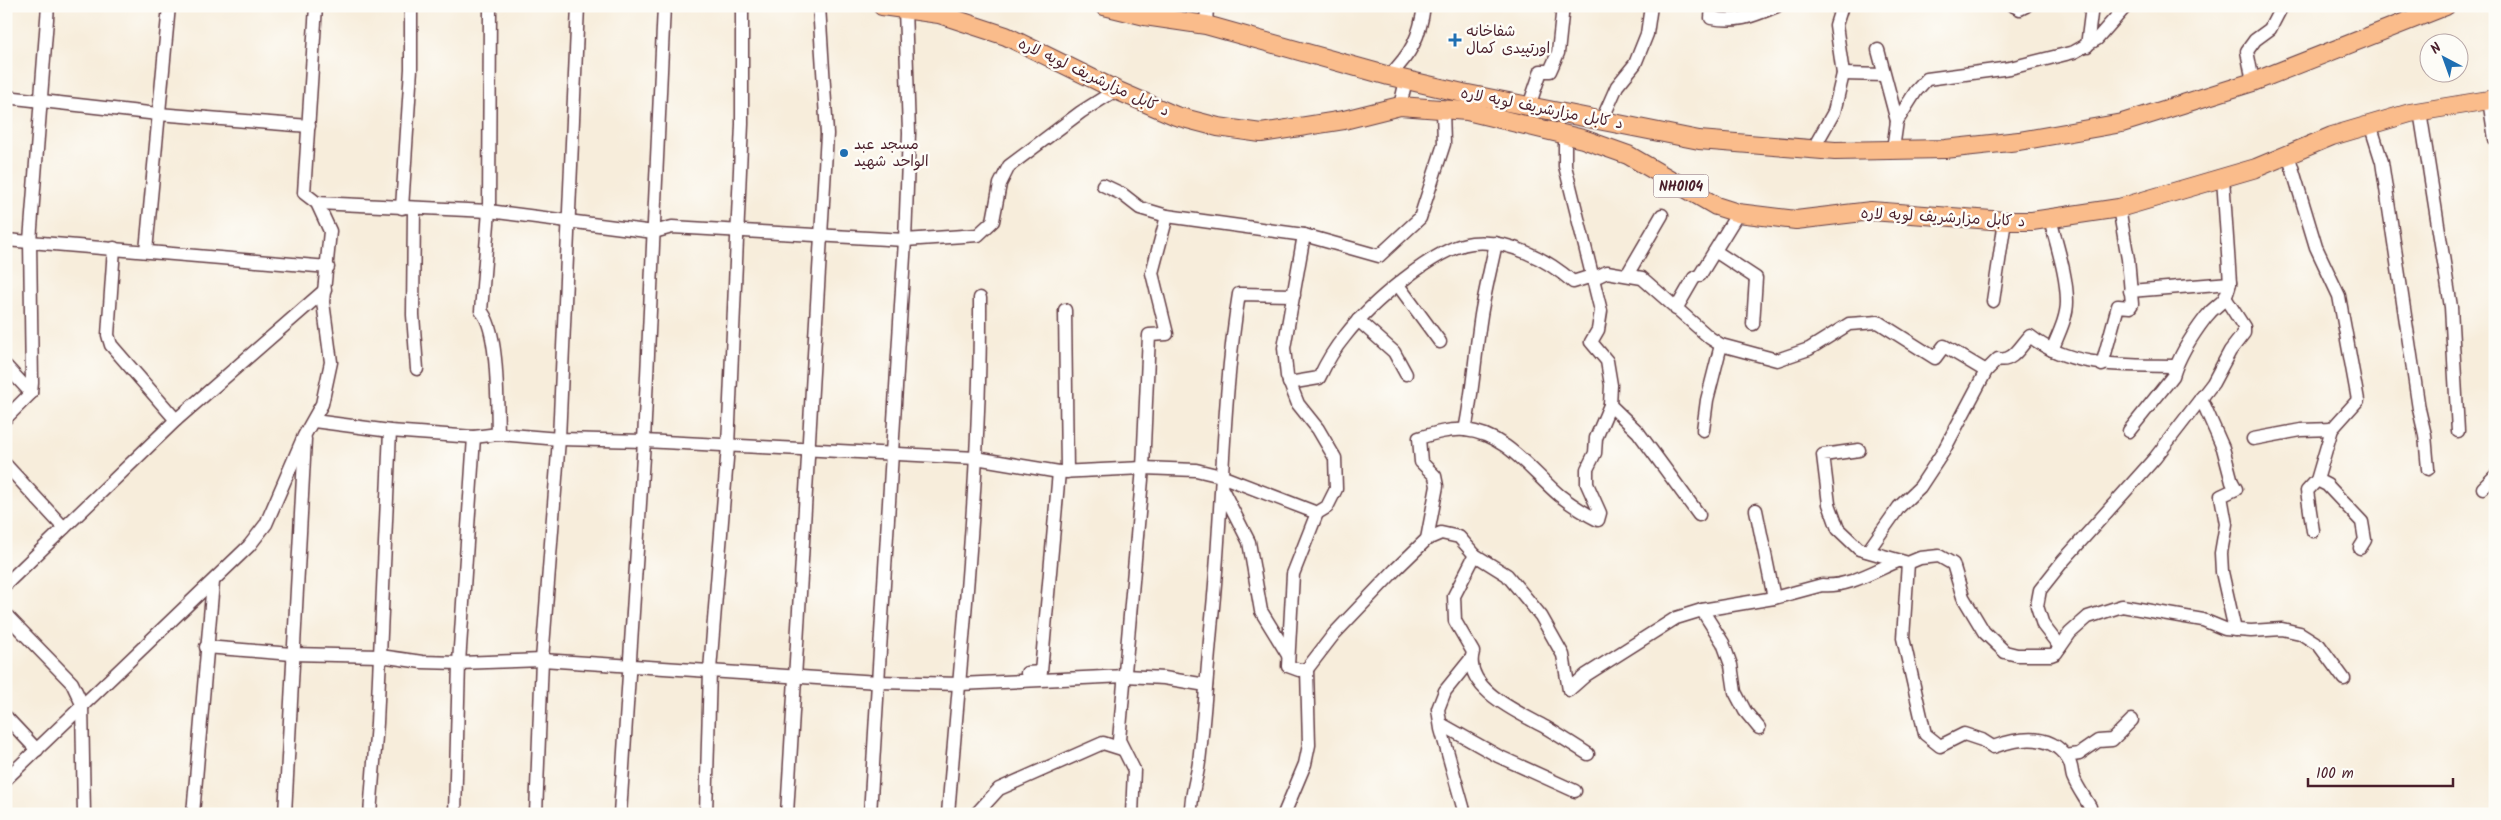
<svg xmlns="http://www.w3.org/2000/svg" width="2501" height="820" font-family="Kalam,'Playpen Sans Arabic',sans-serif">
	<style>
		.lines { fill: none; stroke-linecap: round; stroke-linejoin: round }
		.minor-casing { stroke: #643e45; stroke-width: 15 }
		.highway-casing { stroke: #643e45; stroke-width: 20 }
		.minor { stroke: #fff; stroke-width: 12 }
		.highway { stroke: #fabc8b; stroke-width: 18 }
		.poi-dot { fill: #1f6fb2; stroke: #fdfcf7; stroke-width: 2 }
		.labels { text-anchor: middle; stroke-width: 5; stroke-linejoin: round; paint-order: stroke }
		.shield { fill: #fdfcf7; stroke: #806168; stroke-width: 1 }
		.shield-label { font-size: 14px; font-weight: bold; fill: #4a1f2b }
		.poi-label { font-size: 15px; fill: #4a1f2b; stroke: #fdfcf7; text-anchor: start }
		.street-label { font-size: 15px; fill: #4a1f2b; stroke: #fdfcf7 }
	</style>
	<rect width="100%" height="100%" fill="#fdfcf7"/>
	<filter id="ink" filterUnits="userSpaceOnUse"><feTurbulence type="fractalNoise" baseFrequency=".02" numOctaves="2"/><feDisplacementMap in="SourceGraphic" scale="10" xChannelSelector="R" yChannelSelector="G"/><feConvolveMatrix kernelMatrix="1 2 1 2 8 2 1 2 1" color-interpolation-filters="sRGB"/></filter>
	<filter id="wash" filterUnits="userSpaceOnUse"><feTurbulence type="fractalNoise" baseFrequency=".0096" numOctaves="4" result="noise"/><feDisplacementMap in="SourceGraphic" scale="20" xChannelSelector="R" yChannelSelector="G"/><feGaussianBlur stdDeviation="1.12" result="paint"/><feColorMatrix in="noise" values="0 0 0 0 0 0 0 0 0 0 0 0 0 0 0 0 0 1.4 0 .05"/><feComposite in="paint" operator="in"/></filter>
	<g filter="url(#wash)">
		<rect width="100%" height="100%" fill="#f7eddb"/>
	</g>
	<g filter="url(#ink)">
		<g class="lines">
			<defs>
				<g id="minor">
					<path d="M490,6L489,211L481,311C499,329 497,406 498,434"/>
					<path d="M1712,6L1711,18C1738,23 1753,16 1777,6"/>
					<path d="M2014,6L2020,9L2026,6"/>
					<path d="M1206,25L1207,6"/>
					<path d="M2087,46L2092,6"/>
					<path d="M1878,50L1897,121L1893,149"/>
					<path d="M1843,74L1884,75"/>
					<path d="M1389,76C1411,54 1420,37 1424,6"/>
					<path d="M2253,82L2247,51L2255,40L2270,29L2282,6"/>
					<path d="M6,97L158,114L309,126"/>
					<path d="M2489,100L2495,139"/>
					<path d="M1400,106L1406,80"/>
					<path d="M1529,106L1541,71H1550L1558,53L1563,6"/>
					<path d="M2420,111L2451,307L2458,431"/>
					<path d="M1602,120L1617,86L1635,64L1647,34L1651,6"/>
					<path d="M1897,121L1916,91L1927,79L2010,68L2074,52L2097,39L2126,6"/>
					<path d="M2370,124L2382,162L2419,409L2425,435L2428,469"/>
					<path d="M1813,149L1834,112L1843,74L1836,25L1842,6"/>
					<path d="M2288,154L2316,247L2339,296L2358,400L2332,429L2317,480L2307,491L2313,531"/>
					<path d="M1103,185L1122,194L1140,208L1167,216L1304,235L1379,256L1420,218L1444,144L1443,109"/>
					<path d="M317,203L489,211L654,232L672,227L905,240L978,235L993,221L1000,184L1009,166L1081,112L1116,90"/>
					<path d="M402,208L411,69V6"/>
					<path d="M414,209L413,315L417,369"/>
					<path d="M2050,218C2056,244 2067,274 2067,302C2067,318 2058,335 2052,350"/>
					<path d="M1304,235L1284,348L1287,376L1298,404L1318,429L1335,458L1336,489L1327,507L1317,513L1293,574L1288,666L1299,670L1307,669L1334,634L1395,570L1427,539L1441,533L1459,537L1475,555L1507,575L1541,616L1563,655L1569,690L1586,675L1676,618L1702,610L1723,643L1731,665L1735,692L1745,711L1759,728"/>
					<path d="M6,240L328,267"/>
					<path d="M114,248L108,335L111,345L176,420"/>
					<path d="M146,251L169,6"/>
					<path d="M1715,251L1756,278L1753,324"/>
					<path d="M1627,275L1662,215"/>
					<path d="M1592,279L1607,272L1642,278L1710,338L1721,345L1777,360L1809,349L1849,324L1878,322L1935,358L1944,346L1986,371"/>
					<path d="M1398,285L1440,342"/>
					<path d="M2130,291L2230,283"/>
					<path d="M1993,301L2005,221"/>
					<path d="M1676,309L1694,278L1700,275L1738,213"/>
					<path d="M1065,310L1067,472"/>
					<path d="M1358,320L1394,352L1406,374"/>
					<path d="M2102,365L2118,306L2130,307L2132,304L2128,259L2119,208"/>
					<path d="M6,366L31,393"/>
					<path d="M1289,383L1319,378C1326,363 1334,349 1345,336C1368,306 1435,247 1472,243C1508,239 1547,259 1573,282L1592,276"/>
					<path d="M2201,398L2223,448L2232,482L2236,489L2221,496L2226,524L2221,553L2222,572L2235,630"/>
					<path d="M1610,405L1638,432L1699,515"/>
					<path d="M6,418L31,393L32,383L30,241L48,6"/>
					<path d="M314,421L390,431L474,437L498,434L559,439L644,441L976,458L1059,472L1143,468L1196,470L1221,476L1317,513"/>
					<path d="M1465,430C1473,392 1475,354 1481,315C1485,291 1491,267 1496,243"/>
					<path d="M1703,430L1707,400L1721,345"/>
					<path d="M2129,431L2173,376C2179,356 2193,334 2206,317C2219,300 2224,308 2230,283L2223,178"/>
					<path d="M2253,439L2301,430L2332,429"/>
					<path d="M1859,450L1823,455L1829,504L1838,529L1859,549L1908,563L1920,558L1939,556L1953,564L1963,597L1984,632L2005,652L2017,655H2051L2056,653L2070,633L2088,617L2122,606L2203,620L2225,629L2251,631L2282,629L2300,633L2319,645L2344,679"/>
					<path d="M6,465L64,528"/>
					<path d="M2317,480L2327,485L2362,522L2365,540L2360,548"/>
					<path d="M2483,488L2495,476"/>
					<path d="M1223,491L1249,542L1261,611L1288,655"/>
					<path d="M1756,510L1774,598"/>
					<path d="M1427,539L1437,486L1435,476L1421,462L1419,438C1435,433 1449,429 1465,430C1506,434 1531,471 1559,495C1572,505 1584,513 1598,520L1600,513L1587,484V469L1595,453L1596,438L1610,405L1611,385L1607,361L1591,342L1598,330L1601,311L1565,166V135"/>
					<path d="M1868,551L1899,507L1920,487L1943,452L1986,371L1998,359C2013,363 2021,345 2030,336C2071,369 2126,365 2176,366"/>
					<path d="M1475,555L1454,596L1455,621L1473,652C1462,689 1520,713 1545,727C1560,736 1574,745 1588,754"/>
					<path d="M1908,563L1903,638L1925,734L1940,746L1964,734L1982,740L1993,747C2018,738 2050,732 2067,758C2072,764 2071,770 2073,777C2077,787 2085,798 2090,807"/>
					<path d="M6,584L176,420L325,290"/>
					<path d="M1702,610L1774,598L1822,585C1847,588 1876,570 1898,561"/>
					<path d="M6,615L72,683L82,704L84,814"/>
					<path d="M206,647L292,654L380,656L422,662L459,663L542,660L878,682L960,684L1125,676L1164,678L1206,685"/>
					<path d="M2060,647L2043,625L2037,606L2040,590L2063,561L2155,458L2213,383L2230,351L2244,333V327L2226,299"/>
					<path d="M1027,673L1041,672L1059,472"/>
					<path d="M6,717L37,750"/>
					<path d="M1441,724L1498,756L1575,791"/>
					<path d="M2066,756L2079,754L2098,741L2112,740L2132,720"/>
					<path d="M6,779L249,546L266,524L304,436L322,404L331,362L323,302L330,231L317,203L304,193L316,6"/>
					<path d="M193,814L213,582"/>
					<path d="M285,814L305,439"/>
					<path d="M370,814L377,723L390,431"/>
					<path d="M455,814L459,663L474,437"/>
					<path d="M536,814L542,660L559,439L578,6"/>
					<path d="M620,814L644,441L664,6"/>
					<path d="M706,814L710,670L728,446L742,124V6"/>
					<path d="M787,814L827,134L819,6"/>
					<path d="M870,814L905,240L909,133L905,8"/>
					<path d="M948,814C962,642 981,470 980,298"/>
					<path d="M976,814L999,789L1103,743L1122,749"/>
					<path d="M1132,814L1134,770L1119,740L1143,468L1149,335L1167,334L1152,273L1167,216"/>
					<path d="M1191,814C1190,796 1197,779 1199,762C1205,710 1208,658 1213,607C1223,503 1222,397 1239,294L1294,295"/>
					<path d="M1284,814L1305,764L1309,745L1307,669"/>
					<path d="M1465,814L1441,729L1438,709L1445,691L1470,660"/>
				</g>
				<g id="highway">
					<path d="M882,6L939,14L1006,36L1116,90L1176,116L1218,127L1261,133L1344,120L1400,106L1467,111L1583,139L1628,155L1716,206L1738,213L1796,220L1871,211L2005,221H2032L2119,208L2256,168L2332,136L2410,113L2495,99"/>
					<path d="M1104,6L1145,16L1206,25L1389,76L1463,93L1699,140L1835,151L1945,149L2019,141L2122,123L2253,82L2446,6"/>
				</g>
			</defs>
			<use href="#minor" class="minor-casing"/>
			<use href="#highway" class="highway-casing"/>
			<use href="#minor" class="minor"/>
			<use href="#highway" class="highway"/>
		</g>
	</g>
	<g class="poi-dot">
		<path d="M1452.5 32.5h5v5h5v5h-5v5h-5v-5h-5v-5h5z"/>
		<circle cx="844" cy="153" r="5"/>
	</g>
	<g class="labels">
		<rect class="shield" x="1653.5" y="174.5" width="55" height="23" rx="4"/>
		<g class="shield-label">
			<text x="1681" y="191">NH0104</text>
		</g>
		<g class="poi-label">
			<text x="1466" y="36">شفاخانه<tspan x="1466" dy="17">اورتپیدی کمال</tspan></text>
			<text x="854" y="149">مسجد عبد<tspan x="854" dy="17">الواحد شهید</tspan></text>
		</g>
		<g class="street-label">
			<text transform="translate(1094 77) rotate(25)" y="5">د کابل مزارشریف لویه لاره</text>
			<text transform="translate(1542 108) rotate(11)" y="5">د کابل مزارشریف لویه لاره</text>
			<text transform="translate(1943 217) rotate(3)" y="5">د کابل مزارشریف لویه لاره</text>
		</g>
	</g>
	<rect width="2501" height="820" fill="none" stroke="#fdfcf7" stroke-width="25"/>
	<g transform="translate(2444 58) rotate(319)"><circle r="24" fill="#fdfcf7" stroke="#b5a4a5"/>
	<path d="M0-4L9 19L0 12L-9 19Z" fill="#1f6fb2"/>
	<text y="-8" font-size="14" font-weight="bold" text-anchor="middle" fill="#4a1f2b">N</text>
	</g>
	<path d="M2308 778v8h145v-8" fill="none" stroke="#4a1f2b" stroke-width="2.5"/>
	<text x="2316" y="778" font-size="15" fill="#4a1f2b" stroke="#fdfcf7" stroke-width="4" paint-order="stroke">100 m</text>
</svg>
